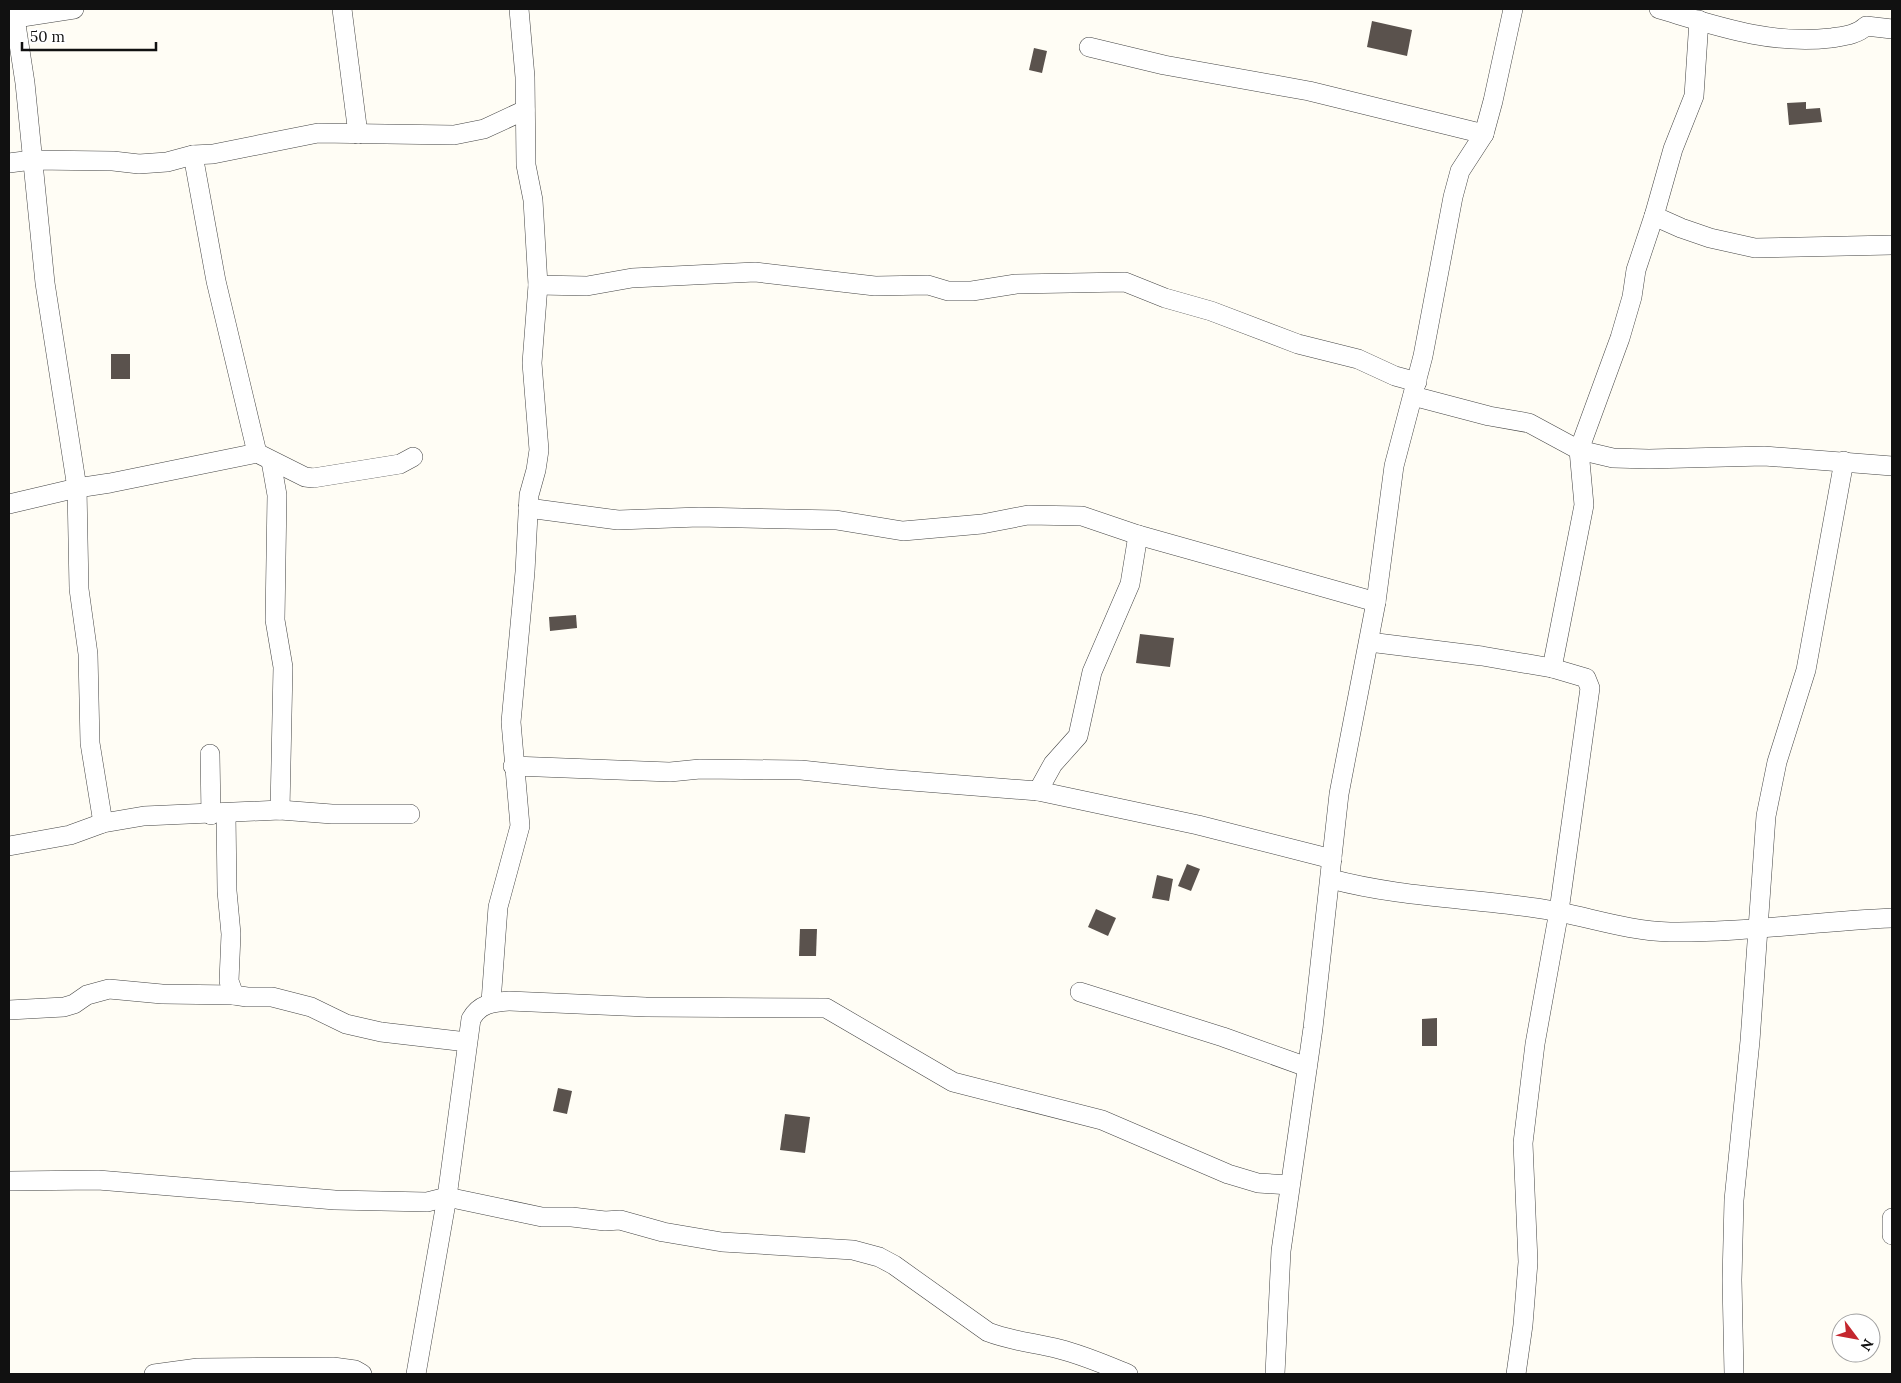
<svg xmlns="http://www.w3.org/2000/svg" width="1901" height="1383" font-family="Lora,serif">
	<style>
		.building { fill: #5a524d }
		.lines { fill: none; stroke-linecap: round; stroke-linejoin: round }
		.street-casing { stroke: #444; stroke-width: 20 }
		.street { stroke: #fff; stroke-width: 19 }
	</style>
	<rect width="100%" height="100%" fill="#fffdf5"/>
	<g class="building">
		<path d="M1372,21L1412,30L1407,56L1367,47Z"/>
		<path d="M1034,48L1047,51L1042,73L1029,70Z"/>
		<path d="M1806,102V109L1820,108L1822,122L1789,125L1787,103Z"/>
		<rect x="111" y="354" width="19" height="25"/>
		<path d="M576,615L577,628L550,631L549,617Z"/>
		<path d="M1140,634L1174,638L1170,667L1136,663Z"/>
		<path d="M1187,864L1200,869L1191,891L1178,886Z"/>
		<path d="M1157,875L1173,879L1169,901L1152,898Z"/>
		<path d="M1096,909L1116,918L1108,936L1088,927Z"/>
		<path d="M800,929H817L816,956H799Z"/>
		<path d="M1437,1018V1046H1422V1019Z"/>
		<path d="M558,1088L572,1091L567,1114L553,1111Z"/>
		<path d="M785,1114L810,1117L805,1153L780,1150Z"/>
	</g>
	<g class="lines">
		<defs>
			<g id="street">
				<path d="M342,9L358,134"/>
				<path d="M519,9L525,77L526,165L533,200L538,285L587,286L632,278L755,272L875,286L928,285L948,291H972L1016,284L1125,282L1165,298L1211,311L1298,344L1358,359L1395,376L1417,382"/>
				<path d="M1659,9C1717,26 1770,45 1831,38C1843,36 1857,35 1866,26L1892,29"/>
				<path d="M15,18L25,83L45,283L77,488L79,589L88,654L90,743L103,823"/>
				<path d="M9,19L74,9"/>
				<path d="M1699,20L1694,96L1673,149L1654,216L1681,228L1710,238L1755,248L1892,245"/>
				<path d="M1089,47L1164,65L1309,91L1484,134"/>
				<path d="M193,155L216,281L257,453"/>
				<path d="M9,163L32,160L113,161L139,164L167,162L193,155L213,154L318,133L454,135L484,129L525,110"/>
				<path d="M1413,396L1489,416L1529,423L1579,450L1613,458L1649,459L1764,456L1892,466"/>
				<path d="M271,461L277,495L275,620L283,667L280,810"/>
				<path d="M9,504L77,488L110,483L257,453L305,477L313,478L400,464L413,457"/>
				<path d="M528,508L618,520L699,517L836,520L903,531L982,524L1028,515L1082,516L1138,535L1376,602"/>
				<path d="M1369,642L1482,656L1552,668L1586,678L1590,688L1559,911L1535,1044L1523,1143L1528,1262L1523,1325L1516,1374"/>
				<path d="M1552,668L1584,505L1579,450L1620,338L1632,297L1636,270L1654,216"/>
				<path d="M210,754L211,815"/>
				<path d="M513,766L670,772L700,769L801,770L886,779L1038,791L1198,825L1332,859"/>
				<path d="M1038,791L1053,764L1078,736L1092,672L1130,584L1138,535"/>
				<path d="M226,814L227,891L231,934L229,981L234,995L247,997H272L311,1007L346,1024L381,1032L467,1042"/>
				<path d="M9,846L70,835L103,823L144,816L280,810L332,814H410"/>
				<path d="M1331,879C1398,897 1468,898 1536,908C1581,914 1624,931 1670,932C1744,933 1818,921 1892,918"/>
				<path d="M1080,992L1223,1037L1307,1067"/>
				<path d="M491,1002L498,907L520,826L511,722L525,572L529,495L536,470L539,450L532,363L538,285"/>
				<path d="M9,1010L64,1007L74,1004L87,995L109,989L162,994L234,995"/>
				<path d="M9,1181L98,1180L335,1200L427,1202L447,1197L542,1217H572L605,1221L620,1220L663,1232L722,1242L853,1250L879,1257L894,1265L988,1332C1011,1341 1036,1343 1059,1349C1083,1355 1106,1365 1128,1374"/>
				<path d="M1892,1218V1235"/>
				<path d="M154,1374L198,1368L333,1367L355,1370L362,1374"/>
				<path d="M416,1374L447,1197L471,1019C479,1004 493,1002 509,1001L646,1007L826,1008L953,1082L1102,1120L1228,1174L1258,1183L1290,1185"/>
				<path d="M1275,1374L1281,1251L1313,1028L1339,794L1376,602L1394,466L1423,356L1453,197L1460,171L1484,134L1493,101L1513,9"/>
				<path d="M1734,1374L1732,1280L1734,1200L1750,1041L1766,816L1777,762L1806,670L1844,461"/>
			</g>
		</defs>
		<use href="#street" class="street-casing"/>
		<use href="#street" class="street"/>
	</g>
	<rect width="1901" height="1383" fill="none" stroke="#111111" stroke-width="20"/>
	<g transform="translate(1856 1338) rotate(122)"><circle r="24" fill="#ffffff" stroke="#a0a0a0"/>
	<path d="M0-4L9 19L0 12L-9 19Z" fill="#c4262e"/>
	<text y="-8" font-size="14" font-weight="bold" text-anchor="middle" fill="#111111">N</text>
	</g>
	<path d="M22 42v8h134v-8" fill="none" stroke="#111111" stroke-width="2.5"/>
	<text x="30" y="42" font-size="15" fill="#111111" stroke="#ffffff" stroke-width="4" paint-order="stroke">50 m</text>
</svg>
